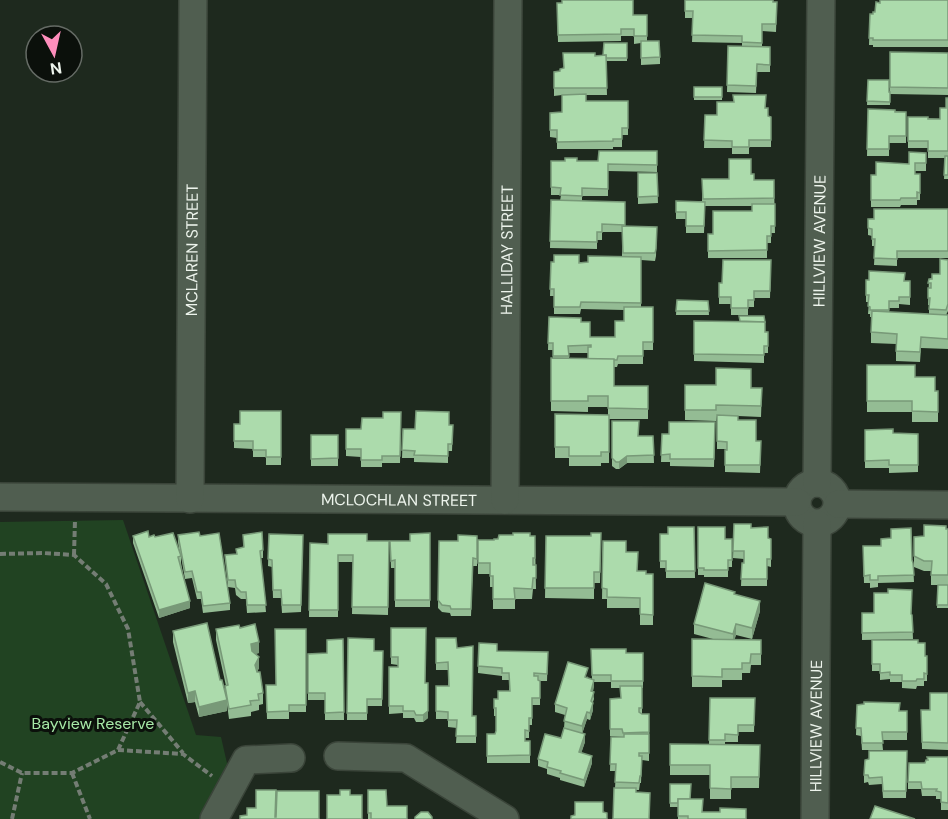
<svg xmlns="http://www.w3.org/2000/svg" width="948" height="819" font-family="'DM Sans',sans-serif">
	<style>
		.green { fill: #214322 }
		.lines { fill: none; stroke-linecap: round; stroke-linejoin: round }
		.minor-casing { stroke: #3a4439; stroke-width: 30 }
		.path { stroke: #747d74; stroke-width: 4; stroke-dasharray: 6 3; stroke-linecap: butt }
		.minor { stroke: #505e50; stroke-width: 27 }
		.wall { fill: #94bc94; fill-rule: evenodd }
		.shaded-wall { fill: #789978 }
		.building { fill: #acdbac; stroke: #789978; stroke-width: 1.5 }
		.labels { text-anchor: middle; stroke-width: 6; stroke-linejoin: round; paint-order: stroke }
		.street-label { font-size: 16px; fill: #edf4ec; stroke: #0b100b }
		.park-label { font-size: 16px; fill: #a7e9a7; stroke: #0b100b }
	</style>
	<rect width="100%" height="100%" fill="#1e291e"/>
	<path class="green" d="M123,520L196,735L221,737L229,772L206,819H0V522Z"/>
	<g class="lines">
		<defs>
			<g id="minor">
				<circle cx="817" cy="503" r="20"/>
				<path id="s1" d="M817,483L821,0"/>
				<path id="s2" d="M0,497L797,502"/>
				<path id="s3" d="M190,499L193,0"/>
				<path id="s4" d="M505,500L508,0"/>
				<path d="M838,504L948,505"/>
				<path d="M338,756L406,758L505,819"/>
				<path d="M214,819L246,760L291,758"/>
				<path id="s5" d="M815,819L817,524"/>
			</g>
		</defs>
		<use href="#minor" class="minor-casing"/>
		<g class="path">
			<path d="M0,554L43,553L74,555L106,584L128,629L140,702L118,750L72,773H22L0,762"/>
			<path d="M74,555L75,520"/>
			<path d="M140,702L183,753"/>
			<path d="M118,750L183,754L212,776"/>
			<path d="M72,773L90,819"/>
			<path d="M12,819L22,773"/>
		</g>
		<use href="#minor" class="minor"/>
	</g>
	<g class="wall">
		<path d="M685,0L777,2L776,32L762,31V46L770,47V72H757L756,93L727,92L728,46H742V43L692,42L693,18H685Z"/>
		<path d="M948,0V47H873V45H869L870,14H873L875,12L880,3Z"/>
		<path d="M557,3L633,15H647V41L660,57V64L641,65V43L634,44V36H621V41L558,42Z"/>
		<path d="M627,43V61H606L607,95H586V101H628V135H622V147H613V149H557V138L550,137V113H562V95L554,96V72L560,71L563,68L595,56L603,55Z"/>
		<path d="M890,52L948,53V95L890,94V105H867L868,80L890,92Z"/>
		<rect x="694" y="87" width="28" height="13"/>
		<path d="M948,98V179H944L945,158H928V148H908V117L940,119L946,108Z"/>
		<path d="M766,108L768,116L771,117V147H749V154H732V148H704L705,115H717Z"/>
		<path d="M868,109L906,112V143H889V156H867Z"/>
		<path d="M657,151V172L608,171V196H582V201L625,202V226L657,227L656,256L655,261L641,260V307H653V350H643V364H618L617,367H614V386H648V419H609V463H601V466H569V458H555V414L608,415V407H588V412L551,411V358H553V350H548L549,317L581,322L590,337H615L624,321V310L581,309L580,314H554V296H550L551,262H588L622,256V232H602V240H597V249L550,248L551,200L560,201L561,195H551V161H598ZM569,353H588V359H569Z"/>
		<path d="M926,153V171H915V174H920V200H917V205H901L900,207H871V175H876L909,164Z"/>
		<path d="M638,173H657L658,203L638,204Z"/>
		<path d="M751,174L754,180H774L775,233H771V243H767V258H708V234H713L752,211V206H705L704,233H686V219H676V201H702V179H729Z"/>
		<path d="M948,209V258H897V266L874,265L875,246H872V236L868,235V219Z"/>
		<path d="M771,260L770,298H754V307H748V315H731V304H719V283H722Z"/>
		<path d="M948,260V311L946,315H948V349L921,348L920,362L896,361V344L871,343V317H870V314H868L869,302H866V280L910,281V305L899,304V308H889V312L929,314V305H928L929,279L940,274Z"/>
		<path d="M677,300L708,301L709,315H676Z"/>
		<path d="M694,321L768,332V353H764V363L694,361Z"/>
		<path d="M867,365L915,377L935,391H938V422H912V412H867Z"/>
		<path d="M685,385L762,388L761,417L738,416V420L756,441H761L760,473L725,472V450L727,449H717V416L716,421L685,420Z"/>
		<path d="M281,411V465H266V457H253V449L234,448V424H240Z"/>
		<path d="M401,412L400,463H382V467H361V457L346,456V429H361L383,418Z"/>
		<path d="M612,421L638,436H653L654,463H627L619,469H616L612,466Z"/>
		<path d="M715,422L714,467L670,466V462H661L662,434H669Z"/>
		<path d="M449,425H453L452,451H448V463L414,462V458H402L403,429H415Z"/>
		<path d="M865,430L893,433L918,434V472L889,473V468H865Z"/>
		<rect x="311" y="435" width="27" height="31"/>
		<path d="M734,524L751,528L768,538L771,539V567L767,566V586H741L742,563H744V559L733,558Z"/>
		<path d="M694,527L695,578H666V568H660V534H668Z"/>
		<path d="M698,527L725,539H732V567H728V577H704V575H698Z"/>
		<path d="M946,529H948V608H937L938,585H931V571H924L914,567V537L924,536Z"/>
		<path d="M430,533V607H395V568H391L390,541H410Z"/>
		<path d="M601,533L600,583H594V599L545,598L546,536H591Z"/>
		<path d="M269,534L303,535L301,612L282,613L281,598H273L272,567L268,566Z"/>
		<path d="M178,535L230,603V610L203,613L201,599H197L192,578L185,579L181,556V563L190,608L159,618L133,543V536L155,537L180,555L178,542Z"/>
		<path d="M243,535L263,550V558H261L266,612L247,613L246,599H241L236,595L235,588L228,587L225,555L236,554V549L244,548Z"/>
		<path d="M458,535L477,536V566H473L471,616H451L450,613L442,612L438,608L439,541H458Z"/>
		<path d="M530,536H535L536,589H533L532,599H515V609H493V587H490V574H478V540H494Z"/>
		<path d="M367,541H389L388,615L352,614L353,562H338V617H309L310,543L328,544Z"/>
		<path d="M603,541L626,552L638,571L646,574H653V625H640V608H607V599H602Z"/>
		<path d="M863,546L912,560L913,563L914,582L878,583V587L870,588V583H864Z"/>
		<path d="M735,594L760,611L752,639L736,635L734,640H761V665H751L750,673H742V680H722V687H692V639H713L694,634V624Z"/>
		<path d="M862,613L912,615L913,639L862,640Z"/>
		<path d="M240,628L259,653L255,654L259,668L257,672L263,693V704L259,705V710L251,712V716L229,719L227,704V711L199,717L195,702L188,703L173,642V631L220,680L225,694L226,686L216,640V629Z"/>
		<path d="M391,628L425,683L428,718L423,722H416L414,718H403V713L389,714V667H398V665L391,664Z"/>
		<path d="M306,629V712H289V719H267L266,685H276Z"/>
		<path d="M348,638L374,651H383L382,706H367V720H347Z"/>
		<path d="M436,638L457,648L472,716H476V743H456L457,728L448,727V719H436V686H448V670H436Z"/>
		<path d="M343,639L344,720H325V700H308V654L327,653Z"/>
		<path d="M872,640L918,643L925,656H927V681H924V686H917L916,689L902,688V682H890V679L880,680V671H872Z"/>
		<path d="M479,643L497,651L548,652L547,681H540V705H532V725H529V738H525V741H530V763H487V734H495L496,731V716H494V699H498L509,691V680H502V676L478,673Z"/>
		<path d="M591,649L626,653H643V688H642V714H649V761L642,760L641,783H640L639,790H636V792L649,819L615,788L616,771H610L611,737H622L610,736V699L621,698L620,688H611V682H594L593,692L594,699L593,702V710L590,720L587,719L582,734L564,728L565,715L555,712V704L588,676L587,678L592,679Z"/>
		<path d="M948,693V750L922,749L921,710H930Z"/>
		<path d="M710,698H755L754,732H738V742H725V745H760L759,788H731V799H710V775H670V744L709,745Z"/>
		<path d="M857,705L900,711H907V740H882L883,750H862L861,736L856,735Z"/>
		<path d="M561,738L585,742L581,753L592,763L584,787L560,780V778L547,774V769L538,766V759Z"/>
		<path d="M907,751L906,798H883L882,784L869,785L868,782L864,783V775Z"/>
		<path d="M927,757H948V810H941V799H936V796H922L921,789H908V782L925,763L927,760Z"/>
		<path d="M670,784L691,799L703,812L746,819H678V807H670Z"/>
		<path d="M368,790L387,806L407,819H368Z"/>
	</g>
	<g class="shaded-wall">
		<path d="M627,456V463L619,469V462Z"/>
		<path d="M190,601V608L159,618V610Z"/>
		<path d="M760,601V611L752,639V628Z"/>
		<path d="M736,624V635L733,645V634Z"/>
		<path d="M259,642V653L251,655V644Z"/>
		<path d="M259,657V668L255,676V665Z"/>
		<path d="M594,680V687L591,698V691Z"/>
		<path d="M195,691V702L188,703V693Z"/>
		<path d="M227,700V711L199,717V707Z"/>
		<path d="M593,703V710L590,720V713Z"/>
		<path d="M428,711V718L423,722V715Z"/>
		<path d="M587,712V719L582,734V726Z"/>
		<path d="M585,734V742L579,760V752Z"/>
		<path d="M592,756V763L584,787V780Z"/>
	</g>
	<g class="building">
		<path d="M562,0H633V15H647V36H634V29H621V34L558,35L557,3H562Z"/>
		<path d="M685,0H773V2H777L776,24H762V43L742,42V36L692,35L693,11H685Z"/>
		<path d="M880,0H948V40H873V38H869L870,14H873V12H875L876,2L880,3Z"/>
		<path d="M641,41H659L660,57L641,58Z"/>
		<path d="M604,43H627V58H606V55H603Z"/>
		<path d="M728,46L770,47V65L757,64L756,86L727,85Z"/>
		<path d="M890,52L948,53V88L890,87Z"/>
		<path d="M563,53H595V56L606,55L607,88H554V72L560,71V69L564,68Z"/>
		<path d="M868,80H889V92H890V102L867,101Z"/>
		<rect x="694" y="87" width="28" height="10"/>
		<path d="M586,94V101H628V128H622V139H613V141L557,142V130H550V113L562,112V95Z"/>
		<path d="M733,95H766L765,108H768V116L771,117V140H749V147H732V141L704,140L705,115H717V102H734Z"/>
		<path d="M946,98H948V151H928V141H908V117H928V119H940V108H946Z"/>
		<path d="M868,109L895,110V112H906V136H889V149H867Z"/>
		<path d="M599,151H657V165L608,164V189L582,188V196L560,195L561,188L551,187V161H565V158H577V161H598Z"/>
		<path d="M909,152L926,153V163H915V174H920V193L917,192V198H901L900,200H871V175H876V162L909,164Z"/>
		<path d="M945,156H948V175H944Z"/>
		<path d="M729,159H751V174H754V180H774V198L703,199L702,179H729Z"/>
		<path d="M638,173H657L658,196L638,197Z"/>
		<path d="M551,200L625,202V225L602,224V232H597V242L550,241Z"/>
		<path d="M676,201L705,202L704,226H686V212H676Z"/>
		<path d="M752,204H775V226H771V236H767V250L708,251V234H713V211H752Z"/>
		<path d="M874,209H948V251H897V259L874,258L875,239H872V229L868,228V219H874Z"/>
		<path d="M622,226L657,227L656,249L655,253H623Z"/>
		<path d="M554,255H579V263L588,262V256L641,257V303L581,302L580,307H554V289H550L551,262H554Z"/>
		<path d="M940,259L948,260V304L946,310L929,309L930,298H928V288H931V283H928L929,279H932V274H940Z"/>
		<path d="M723,260H771L770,291H754V300H748V308H731V297H719V283H722Z"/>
		<path d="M869,271L905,273L904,281H910V297H899V301H889V310H870V307L868,306L869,295H866V280H869Z"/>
		<path d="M677,300L708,301L709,311H676Z"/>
		<path d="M624,307H653V342H643V356H618L617,360L588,359V347H591V345L568,346L569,356H553V343H548L549,317L581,318V322H590V337H615V321H624Z"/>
		<path d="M872,311L948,315V339L921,337L920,352L896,351L897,334L871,332Z"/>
		<path d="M739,316H764L765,322L740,321Z"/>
		<path d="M694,321L765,322V332H768V346H764V355L694,354Z"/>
		<path d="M551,358L614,359V386H648V409L608,408V396H588V401H551Z"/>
		<path d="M867,365H915V377H935V391H938V412L912,411V401H867Z"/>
		<path d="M716,368L751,369V388H762L761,406L716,405V410H685V385H716Z"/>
		<path d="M240,411H281V457H266V450H253V441H234V424H240Z"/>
		<path d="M416,411L449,412V425H453L452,444H448V456L414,455L415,451L402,450L403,429H415Z"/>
		<path d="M383,412H401L400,456H382V460H361V449H346V429H361L362,418H383Z"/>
		<path d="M555,414L609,415V452H601V456H569V447H555Z"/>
		<path d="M717,415L738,416V420H756V441H761L760,465H725V450H727V442L717,441Z"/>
		<path d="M612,421H639L638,436H653L654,455L627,456L619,462H616L612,458Z"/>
		<path d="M669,422H715L714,459H670V454L661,455L662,434H669Z"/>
		<path d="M893,429V433L918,434V465H889V460L865,461V430Z"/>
		<path d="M311,435H338V458L311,459Z"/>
		<path d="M734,524H751V528L768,527V538L771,539V559H767V579H741L742,563H744V551H733Z"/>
		<path d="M924,525L946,526V529H948V575H931L932,561H924L914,556V537L924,536Z"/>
		<path d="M668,527H694L695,571H666V561H660V534H668Z"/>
		<path d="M698,527H725V539H732V560H728V570H704V568H698Z"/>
		<path d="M911,528L912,560L913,563L914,575L878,576V580H870V575L864,576L863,546H881V539L891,538V529Z"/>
		<path d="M148,531L149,537L154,535L155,537L173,533L181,556L178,557L190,601L159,610L133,536Z"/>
		<path d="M199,532L200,536L219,533L230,603L203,606L201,592H197L192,571L185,572L178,535Z"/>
		<path d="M262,532L263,550L260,551L266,605H247L246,592H241L236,587L235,580H228L225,555L237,554L236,549L244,547L243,535Z"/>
		<path d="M430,533V600H395V560L391,561L390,541H410V534Z"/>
		<path d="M513,533H530V536H535V558H533V565H536V578H533L532,589L514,588L515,599H493V576H490V563H478V540H494V539H498L499,535H513Z"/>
		<path d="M591,533H601L600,572H594V588H545L546,536H591Z"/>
		<path d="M269,534L303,535L301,605H282L281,590H273L272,560L268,559Z"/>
		<path d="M328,534H367V541H389L388,607H352L353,555H338V610H309L310,543L328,544Z"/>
		<path d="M458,535L477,536V559L473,558L471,609H451L450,606L442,605L438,600L439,541H458Z"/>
		<path d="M603,541H626V552H638L637,571H646V574H653V615L640,614V598L607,597V589L602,588Z"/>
		<path d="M705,583L735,592L734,594L760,601L752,628L736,624L733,634L694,624Z"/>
		<path d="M938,585H948V605H937Z"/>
		<path d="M888,589L912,590L911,614L912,615L913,632L862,633V613H874V593H888Z"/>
		<path d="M207,623L220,680H222L227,700L199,707L195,691L188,693L173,631Z"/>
		<path d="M255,624L259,642L251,644L252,651L259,657L255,665L257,672H260L263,693L258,694L259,700L250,701L251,705L229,709L225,686L228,685L216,629L239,625L240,628Z"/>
		<path d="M391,628H426L425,683H428V711L423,715H416L414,711H403V706H389V667H398V657H391Z"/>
		<path d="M275,629H306V705H289V711L267,712L266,685H276Z"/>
		<path d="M348,638L374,639V651H383L382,699H367V713H347Z"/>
		<path d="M436,638H456L457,648L473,646L472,716H476V736H456L457,720H448V712L436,711V686H449L448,662L436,663Z"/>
		<path d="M343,639L344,712L325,713V693H308V654L327,653V640Z"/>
		<path d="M692,639L761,640V654H751L750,663H742V669H722V677L692,676Z"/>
		<path d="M872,640H918V643H925V656H927V674L924,673V679H917L916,681H902V675H890V672L880,673V664H872Z"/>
		<path d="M479,643L497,644V651L548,652L547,674L534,673V676H538V680L540,681V698H532V718H529V731L525,730V741H530V755L487,756V734H495L496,731V708H494V699H498V691H510L509,673H502V668L478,666Z"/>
		<path d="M591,649H626V653H643V681H611V675H592Z"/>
		<path d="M568,662L588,668L585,677L594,680L591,691L594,692L591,701L593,703L590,713L587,712L582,726L564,721L567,708L555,704Z"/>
		<path d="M620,686H642V708H639V712L642,714H649V732L623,733L622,729H610V699L621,698Z"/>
		<path d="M930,693H948V743L922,742L921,710H930Z"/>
		<path d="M710,698H755L754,725H738V735L725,734V740H709Z"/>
		<path d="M864,702L900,703L899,711H907V732H882L883,743H862L861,728H856L857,705L864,704Z"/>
		<path d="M564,728L585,734L579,752L592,756L584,780L560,773L561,771L547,767L548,762L538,759L545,734L561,738Z"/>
		<path d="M624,734H649V753H639V756H642L641,776H640L639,783L615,782L616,764H610L611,737H624Z"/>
		<path d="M670,744L760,745L759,777H731V789L710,788V765H670Z"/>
		<path d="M869,751H907L906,791H883L882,777L869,778L868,775H864L865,760L869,759Z"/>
		<path d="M927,757H948V803L941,802V792L936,791L937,789H922L921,782H908L909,763H925L926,760H928Z"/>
		<path d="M670,784H691L690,799H678V803H670Z"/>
		<path d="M614,788H636V792L650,793L649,819H613Z"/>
		<path d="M256,790H276L275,817H276L277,791H319V819H240V816L247,815V808H256Z"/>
		<path d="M340,790H350V795H362V819H327V795H340Z"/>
		<path d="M368,790H386L387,806H407V819H371V813H368Z"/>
		<path d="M678,799H703L702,812H720V808L746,809V819H688V816H678Z"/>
		<path d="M575,802H603V812L607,813V819H571V816L575,815Z"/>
		<path d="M875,806L915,819H870Z"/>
		<path d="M421,812H428L432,817V819H415V817Z"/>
	</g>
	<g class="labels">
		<g class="street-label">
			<text dy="6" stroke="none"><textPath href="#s1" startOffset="242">HILLVIEW AVENUE</textPath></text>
			<text dy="6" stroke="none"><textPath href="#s3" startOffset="249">MCLAREN STREET</textPath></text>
			<text dy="6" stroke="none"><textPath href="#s4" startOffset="250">HALLIDAY STREET</textPath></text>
			<text dy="6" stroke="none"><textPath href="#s2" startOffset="399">MCLOCHLAN STREET</textPath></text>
			<text dy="6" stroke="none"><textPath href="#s5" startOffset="93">HILLVIEW AVENUE</textPath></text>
		</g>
		<g class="park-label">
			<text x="93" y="729">Bayview Reserve</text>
		</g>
	</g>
	<g transform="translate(54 54) rotate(172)"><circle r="28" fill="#0b100b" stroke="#656b65" stroke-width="1.5"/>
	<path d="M0-4.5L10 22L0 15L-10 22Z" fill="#fe8ebc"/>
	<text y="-9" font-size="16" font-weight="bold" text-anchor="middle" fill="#edf4ec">N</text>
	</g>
</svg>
